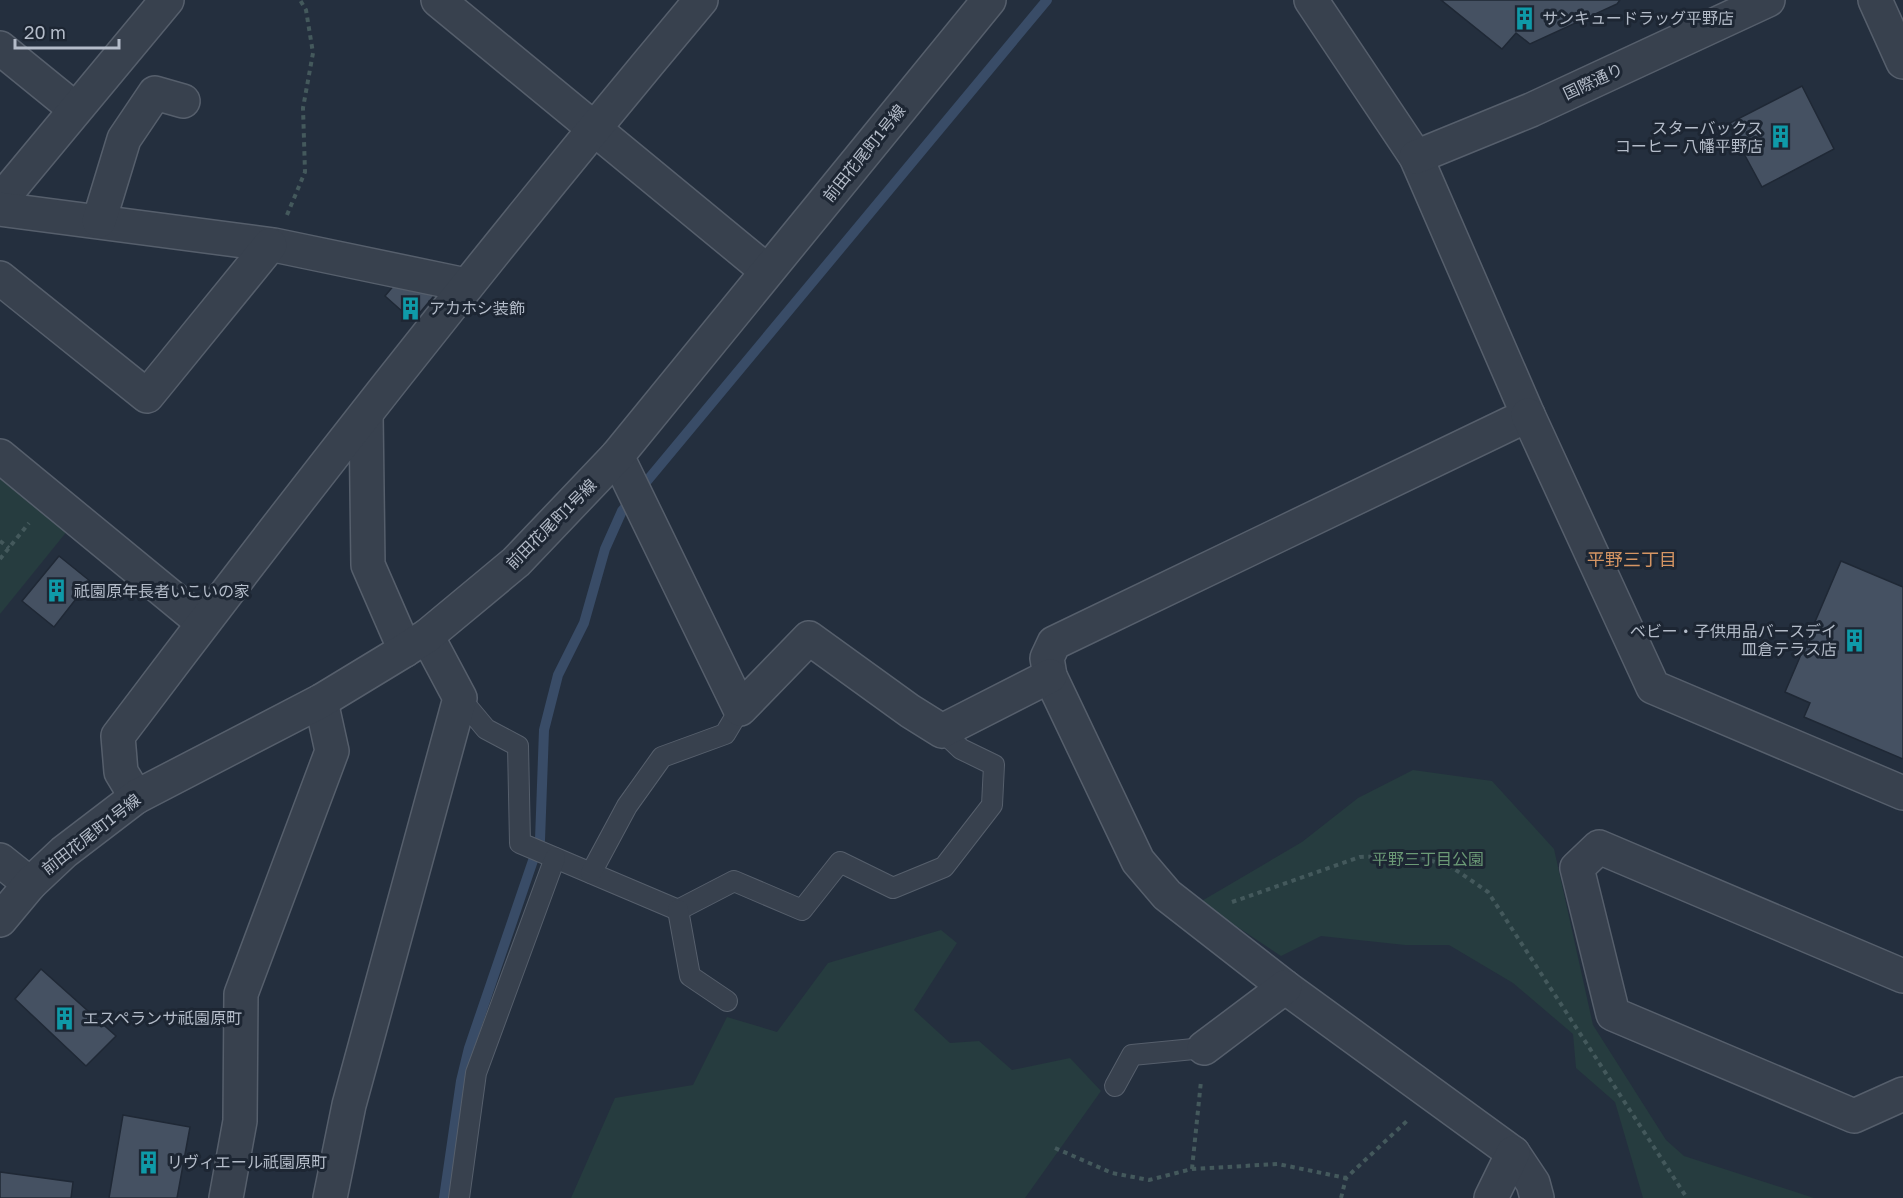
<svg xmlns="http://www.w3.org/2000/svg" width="1903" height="1198" font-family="'Golos Text','Noto Sans JP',sans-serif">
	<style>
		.green { fill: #263c3f }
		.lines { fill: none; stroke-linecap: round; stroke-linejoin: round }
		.stream { stroke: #394c67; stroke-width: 10 }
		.building { fill: #455162; stroke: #1f2835; stroke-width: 1.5 }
		.service-casing { stroke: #565f6c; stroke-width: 22 }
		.minor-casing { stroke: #565f6c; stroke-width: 36 }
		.tertiary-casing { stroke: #565f6c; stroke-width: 36 }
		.path { stroke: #44595c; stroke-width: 4; stroke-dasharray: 4.5 4.5; stroke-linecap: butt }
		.service { stroke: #38414e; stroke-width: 20 }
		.minor { stroke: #38414e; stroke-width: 33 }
		.tertiary { stroke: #38414e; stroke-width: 33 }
		.labels { text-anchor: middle; stroke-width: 6; stroke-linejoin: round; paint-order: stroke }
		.poi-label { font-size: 16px; fill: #b4bcc9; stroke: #1d2633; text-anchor: start }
		.street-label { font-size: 16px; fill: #b4bcc9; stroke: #1d2633 }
		.park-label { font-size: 16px; fill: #6b9a76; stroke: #1d2633 }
		.neighbourhood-label { font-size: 18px; fill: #d59563; stroke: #1d2633 }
	</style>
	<rect width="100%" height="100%" fill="#242f3e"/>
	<g class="green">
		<path d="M0,473L68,530L0,614Z"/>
		<path d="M1413,770L1492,781L1554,849L1593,1025L1666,1140L1684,1156L1814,1198H1643L1615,1102L1576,1068L1573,1034L1513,983L1449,945H1405L1321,936L1281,956L1200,902L1302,842L1358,798Z"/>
		<path d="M941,930L957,943L914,1010L950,1043L979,1041L1012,1070L1070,1058L1101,1091L1025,1198H571L615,1098L693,1085L727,1017L777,1032L828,963Z"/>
	</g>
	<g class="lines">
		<path class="stream" d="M444,1198L461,1081L469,1048L540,840L544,730L558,675L584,623L605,549L622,511L1047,0"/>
	</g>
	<g class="building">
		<path d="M1441,0H1620L1617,4L1530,44L1516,33L1502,49Z"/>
		<path d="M1802,86L1834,149L1762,187L1728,124Z"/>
		<path d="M395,284L438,291L413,321L385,296Z"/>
		<path d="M59,556L90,581L54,627L22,601Z"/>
		<path d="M1841,561L1903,587V759L1804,717L1810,703L1785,692Z"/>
		<path d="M41,969L116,1036L86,1066L15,999Z"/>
		<path d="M123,1115L190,1127L177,1198H109Z"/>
		<path d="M0,1172L73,1182L71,1198H0Z"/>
	</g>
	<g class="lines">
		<defs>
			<g id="service">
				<path d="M460,698L486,729L518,746L520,843L678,910L734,881L802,910L840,862L893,888L944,867L992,805L994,765L961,749L942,731"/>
				<path d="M591,873L627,806L662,757L725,734L740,709"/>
				<path d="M678,910L690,976L727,1001"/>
				<path d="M1115,1086L1132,1055L1204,1048"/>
				<path d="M459,1198L476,1073L555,858"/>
			</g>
			<g id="minor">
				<path d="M438,0L767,271"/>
				<path d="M1311,0L1416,157L1528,415L1054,643L1047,658L1050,676L1138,861L1167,895L1285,987L1513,1153L1533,1183L1537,1198"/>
				<path d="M0,48L75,109"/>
				<path d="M0,201L167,0"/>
				<path d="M0,209L274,245L466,285"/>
				<path d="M99,221L124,139L155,93L183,101"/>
				<path d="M0,278L147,396L270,245"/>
				<path d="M366,414L368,565L405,650"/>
				<path d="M1528,415L1653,687L1903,793"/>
				<path d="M0,456L203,623"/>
				<path d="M617,456L740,709L809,638L910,711L942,731L1050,676"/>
				<path d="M136,797L121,772L118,736C306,486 500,240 701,0"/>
				<path d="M0,860L30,884"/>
				<path d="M1903,976L1599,847L1577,868L1613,1014L1854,1116L1903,1094"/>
				<path d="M1204,1048L1285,987"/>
				<path d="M226,1198L240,1121L241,994L332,751L321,701"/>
				<path d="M330,1198L349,1105L460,698L427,636"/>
				<path d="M1491,1198L1513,1153"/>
			</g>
			<g id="tertiary">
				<path d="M1875,0L1903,62"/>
				<path d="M1416,157L1531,110L1768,0"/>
				<path d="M0,920L30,884L64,852L136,797L321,701L405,650L427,636L516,562L617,456L989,0"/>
			</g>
		</defs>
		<use href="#service" class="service-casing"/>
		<use href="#minor" class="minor-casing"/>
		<use href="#tertiary" class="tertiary-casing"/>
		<g class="path">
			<path d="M287,215L305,172L303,108L313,53L306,10L300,0"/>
			<path d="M0,541L9,548"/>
			<path d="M0,559L29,523"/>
			<path d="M1232,902L1360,857L1414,855L1453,868L1488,892L1687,1198"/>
			<path d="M1055,1148L1112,1173L1149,1180L1192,1169L1278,1164L1346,1178"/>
			<path d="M1192,1169L1201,1081"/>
			<path d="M1341,1198L1346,1178L1409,1119"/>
		</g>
		<use href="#service" class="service"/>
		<use href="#minor" class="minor"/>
		<use href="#tertiary" class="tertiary"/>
	</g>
	<defs>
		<symbol id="building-bare" viewBox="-9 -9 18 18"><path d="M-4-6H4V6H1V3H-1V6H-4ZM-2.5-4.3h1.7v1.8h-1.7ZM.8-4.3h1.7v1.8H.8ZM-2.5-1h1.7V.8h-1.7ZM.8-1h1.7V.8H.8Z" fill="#0f9aa8" stroke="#1d2633" stroke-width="2.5" paint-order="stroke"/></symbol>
	</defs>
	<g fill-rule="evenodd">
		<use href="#building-bare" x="1508" y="2" width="33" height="33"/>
		<use href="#building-bare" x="1764" y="120" width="33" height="33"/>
		<use href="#building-bare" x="394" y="292" width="33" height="33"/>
		<use href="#building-bare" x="40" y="574" width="33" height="33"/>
		<use href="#building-bare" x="1838" y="624" width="33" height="33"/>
		<use href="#building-bare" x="48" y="1002" width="33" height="33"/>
		<use href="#building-bare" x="132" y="1146" width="33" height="33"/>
	</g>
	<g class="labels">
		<g class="poi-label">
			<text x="1542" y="24">サンキュードラッグ平野店</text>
			<text x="1763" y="134" text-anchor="end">スターバックス<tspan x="1763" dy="18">コーヒー 八幡平野店</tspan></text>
			<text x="429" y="314">アカホシ装飾</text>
			<text x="74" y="597">祇園原年長者いこいの家</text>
			<text x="1837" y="637" text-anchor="end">ベビー・子供用品バースデイ<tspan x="1837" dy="18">皿倉テラス店</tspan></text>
			<text x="83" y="1024">エスペランサ祇園原町</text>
			<text x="167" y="1168">リヴィエール祇園原町</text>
		</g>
		<g class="street-label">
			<text transform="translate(1593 81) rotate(-25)" y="6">国際通り</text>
			<text transform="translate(864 153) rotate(-51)" y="6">前田花尾町1号線</text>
			<text transform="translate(551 524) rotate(-45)" y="6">前田花尾町1号線</text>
			<text transform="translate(91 834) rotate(-38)" y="6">前田花尾町1号線</text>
		</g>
		<g class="park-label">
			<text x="1428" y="865">平野三丁目公園</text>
		</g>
		<g class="neighbourhood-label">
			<text x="1632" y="566">平野三丁目</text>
		</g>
	</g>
	<path d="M15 39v9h104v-9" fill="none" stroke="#b4bcc9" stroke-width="3"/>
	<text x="24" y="39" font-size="18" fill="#b4bcc9" stroke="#1d2633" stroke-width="4.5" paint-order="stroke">20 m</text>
</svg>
